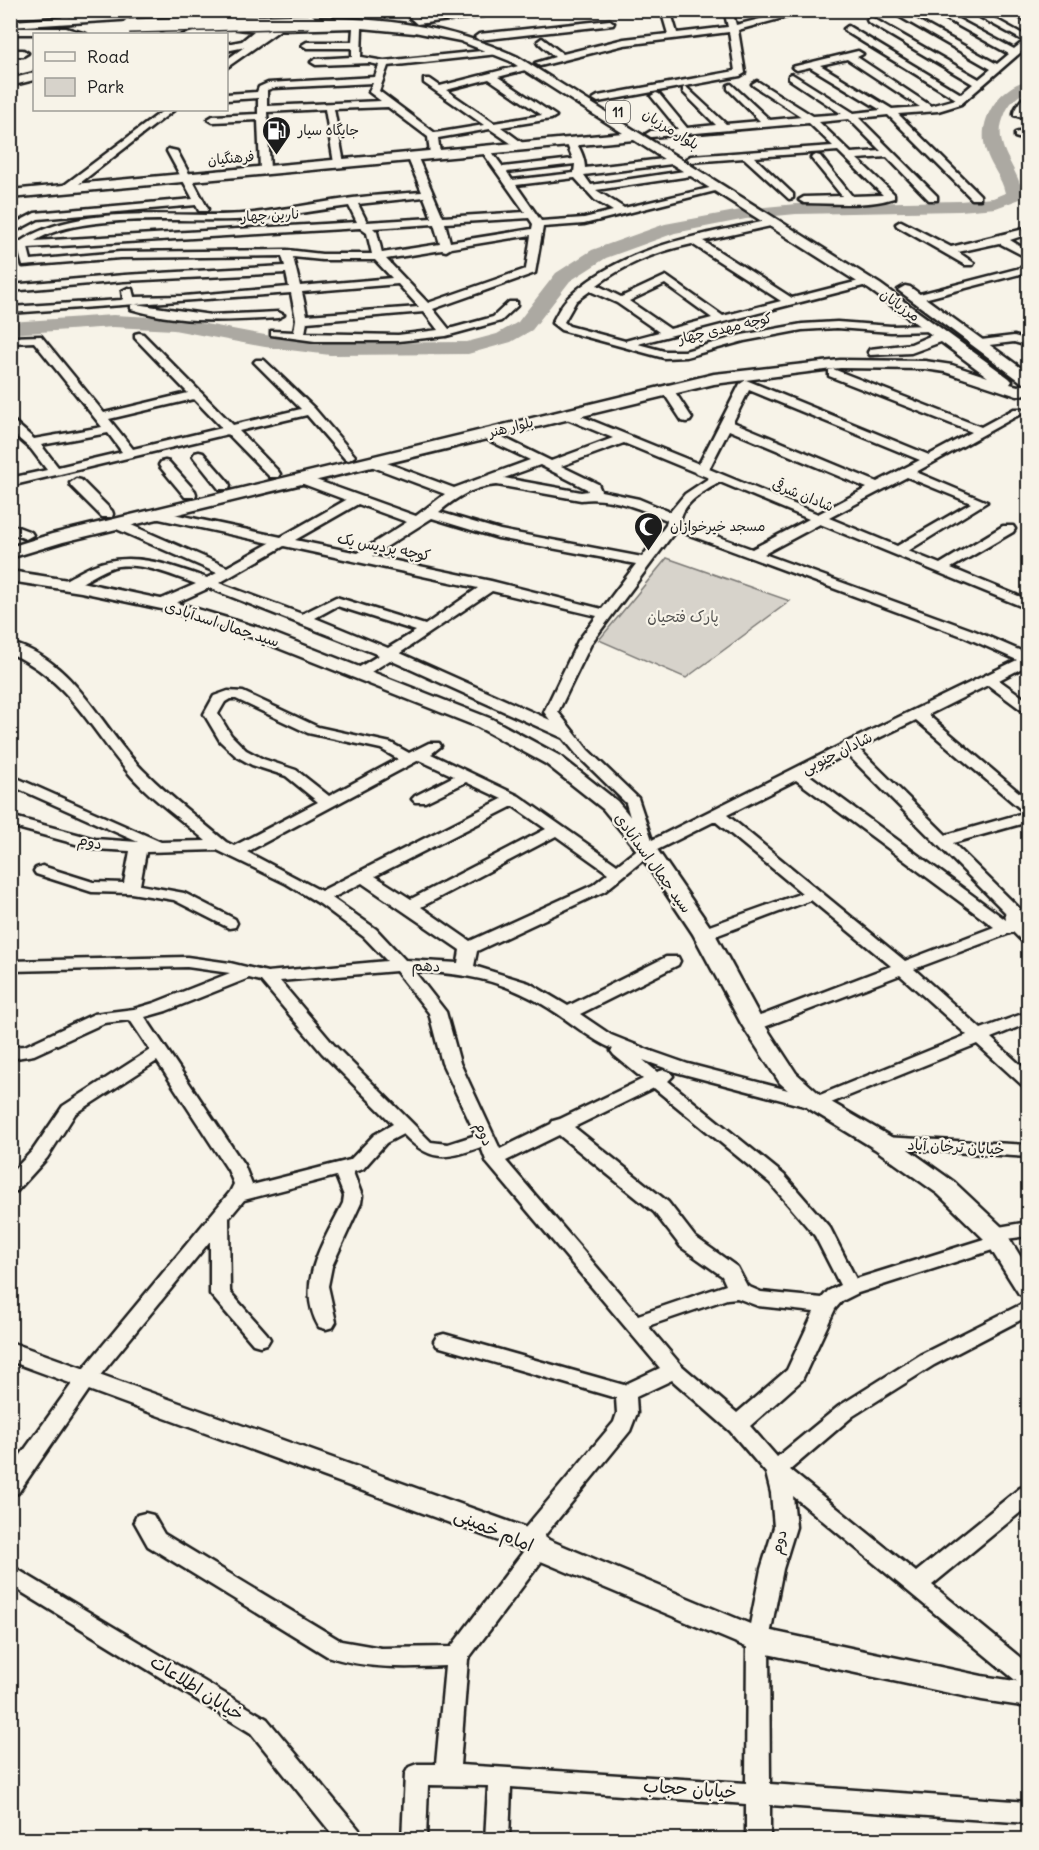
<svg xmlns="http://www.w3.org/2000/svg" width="1039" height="1850" font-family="Delius,'Playpen Sans Arabic',sans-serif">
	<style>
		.green { fill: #d7d3cb; stroke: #7a7874; stroke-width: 1.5 }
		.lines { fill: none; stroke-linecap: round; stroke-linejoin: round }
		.river { fill: #aca9a2; fill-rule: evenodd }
		.minor-casing { stroke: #1c1c1c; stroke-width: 5 }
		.major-casing { stroke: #1c1c1c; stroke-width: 5 }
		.minor { fill: #f7f3e8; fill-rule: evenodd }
		.major { fill: #f7f3e8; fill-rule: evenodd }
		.major-bridge-casing { stroke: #1c1c1c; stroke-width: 16; stroke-linecap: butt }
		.major-bridge { stroke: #f7f3e8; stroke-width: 13 }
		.labels { text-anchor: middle; stroke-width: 4.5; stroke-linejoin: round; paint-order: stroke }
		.shield { fill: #f7f3e8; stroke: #5e5c59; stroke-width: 1.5 }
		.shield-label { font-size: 14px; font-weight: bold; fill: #1c1c1c }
		.far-street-label { font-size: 14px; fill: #1c1c1c; stroke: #f7f3e8 }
		.far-poi-label { font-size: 14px; fill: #1c1c1c; stroke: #f7f3e8; text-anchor: start }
		.street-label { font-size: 15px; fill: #1c1c1c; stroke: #f7f3e8 }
		.park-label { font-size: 15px; fill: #545351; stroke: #f7f3e8 }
		.near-street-label { font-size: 18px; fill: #1c1c1c; stroke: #f7f3e8 }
	</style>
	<rect width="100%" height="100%" fill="#f7f3e8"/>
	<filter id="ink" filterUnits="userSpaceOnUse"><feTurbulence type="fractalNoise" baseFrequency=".0167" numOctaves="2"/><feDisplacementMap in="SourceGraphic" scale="12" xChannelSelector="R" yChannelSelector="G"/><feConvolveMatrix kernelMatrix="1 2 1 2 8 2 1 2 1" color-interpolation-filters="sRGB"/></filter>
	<g filter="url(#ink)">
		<path class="green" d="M667,558L790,601L686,678L599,640Z"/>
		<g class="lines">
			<path class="river" d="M1028,80V91C1018,95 1009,103 1005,114C990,146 1018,165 1023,195L1020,199L996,208L960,211L796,214L746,219L675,233L606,258L570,281L532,330L511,342L468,354L330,355L265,347L174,330L113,327L10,334V322L113,315L174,318L265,335L330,343L467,342L497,334L518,322L556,273L592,250L665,224L746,209L796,204L960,201L993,198L1005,193C1002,178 992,168 987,154C975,123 997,88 1028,80Z"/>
			<defs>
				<g id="minor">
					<path d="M60,10H68L70,23H64Z"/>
					<path d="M401,10H411L419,18L495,10H530L417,24Z"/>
					<path d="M661,10H670L677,33L728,27L724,10H732L736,25L796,10H812L738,30L745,73L740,76L598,102L593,99L598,96L735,71L729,32L624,45L540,66L535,63L555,57L539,43L538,41L542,38L563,54L624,39L668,34Z"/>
					<path d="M888,10H899L997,64L1009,54L930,10H941L1014,49L1024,41L967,10H979L1028,37V46L961,104L938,111L898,114L980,195V199H972L888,115L859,118L937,196V200H929L887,157L857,159L894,194V198C866,207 833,203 804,203L799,200L804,197L842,196L811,158L816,155L820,156L852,196L883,195L838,151L754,157L793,194V198L789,199L744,158L691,162L686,159L691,156L833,146L809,123L651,137L646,134L651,131L678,129L651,96L656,93L659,94L687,128L716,125L683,92V88L686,87L726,124L760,121L728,89V85L731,84L770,120L802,117L754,86L752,84L757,81L813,116L842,114L789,79V75L792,74L854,113L881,110L810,67L797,70L792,67L858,51L863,54L857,57L931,106L956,99L845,31L844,29L848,26L961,94L973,84L868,22L867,20L871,17L979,79L991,69ZM847,59L920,107L892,109L820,65ZM849,119L881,151L851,153L819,122Z"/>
					<path d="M1007,10H1019L1028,16V22Z"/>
					<path d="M610,20L614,23L613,25L479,40L475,37L479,34Z"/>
					<path d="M358,22L414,27L418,30L414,33L362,28L361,57L384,61L501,49V53L498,54L388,66L379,91L435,133L484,125L424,83V79H430L440,86L526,64L531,67L529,69L498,77L556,116L551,119L501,127L524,144V148H518L490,129L438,138L440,154L435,157L430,154L428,137L388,107L334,109L344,163L339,166L334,163L325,109L267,112L270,170L265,173L260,170L258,120L213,122L208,119L213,116L258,114V98L226,100V94L257,92L259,87L268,83L375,77L379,65L370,63L316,65L311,62L316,59L352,57V48H307L302,45L307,42H352L353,28L280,30L226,68V60L274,26L285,23ZM489,79L542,115L494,123L446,90ZM373,83L369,92L381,101L267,106V90L273,88Z"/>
					<path d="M10,28H66L86,34H10Z"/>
					<path d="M10,50H23L28,53L23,56H10Z"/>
					<path d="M10,72L15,73L17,75L10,78Z"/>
					<path d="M1028,95V104L1023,112L1028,113V119L1014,115C1013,110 1022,97 1028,95Z"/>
					<path d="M164,110H174L71,190H63V186Z"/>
					<path d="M1018,132L1028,135V141L1015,137V133Z"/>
					<path d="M571,139C579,143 585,159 585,168L672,158L677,161L672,164L584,175L591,185L691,170L696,173L691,176L596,190L624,208L718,186L723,189L584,224L543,227L535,273L433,309L449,329L493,317L509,302H517V306L501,321L446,336L398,341H315L271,335V331L294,332L296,319L291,293L10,313V307L121,300L123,299L122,291L128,288L132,289L134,297L184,296L289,287L286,273L124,281L10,291V285L124,275L285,266L282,256L120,258L23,266L17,245L18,243C84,199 181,221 254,213C288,209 321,202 353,198C376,195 399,194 422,192L407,156L412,153L417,156L443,217L525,212L481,150L489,148L503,167L573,159L566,142ZM575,164L574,173L512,180L507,172ZM575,178L595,200L613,211L584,218L541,221L516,185ZM424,197L432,218L367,222L358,204ZM349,206L357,222L35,241C82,210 197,224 253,219C285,216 317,210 349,206ZM529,218L533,224L532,229L450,242L445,223ZM434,224L440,244L382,253L377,232L373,228ZM360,228L367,233L372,254H322L287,250L120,252L31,260L28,248ZM531,235L526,269L428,303L386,259L442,250L446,251L451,248ZM293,257L322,260H375L392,278L300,286ZM398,284L419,307L307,315L302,292ZM424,312L438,330L398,335L305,333L307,322Z"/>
					<path d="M168,149L177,151L208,209L207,211H199L196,205L38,219L10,234V226L35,213L193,199L167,151Z"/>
					<path d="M771,220L776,223L775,225L703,241L792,298L867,279L873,282L871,284L638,344L664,351H685L742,335L802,324L837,322L891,326L933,325L939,328L933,331L891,332L837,328L802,330L744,341L686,357L664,358L561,330L552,323C557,314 562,302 570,296C625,245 701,235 771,220ZM692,244L781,301L723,316L666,276L621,297L597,285C625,264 658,251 692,244ZM665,284L712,318L670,329L629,301ZM590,291L617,303L659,332L625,341L569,326L564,322L576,301Z"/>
					<path d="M901,221L951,247L1028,228V234L1010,240L1028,251V258L999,243L958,252L974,263L973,265H965L897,226L896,224Z"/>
					<path d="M1028,266V272L916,301L910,298L912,296Z"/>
					<path d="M135,304L211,315L278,312L284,315L278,318C229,321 179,324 131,309V305Z"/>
					<path d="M139,333L143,334L233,425L301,409L254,362L256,360H264L314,408L355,456L349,460L345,459L307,415L239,431L278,471L280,474L278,477H270L228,434L10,486V478L47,470L31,449L10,431V418L34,439L102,427L34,342L10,343V337L41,336L104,413L188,393L135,338V334ZM194,399L222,428L133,449L109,419ZM108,433L122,452L58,467L41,445Z"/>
					<path d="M1014,336L1028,340V346L1014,342L981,346L975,343L981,340Z"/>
					<path d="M833,369L981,427L1014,409H1022L1024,412L916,472L987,502L908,551L940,564L1003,526H1013L1015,529L1013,532L951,568L1028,600V609L820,524L764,554L975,631L1028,654V665L999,680L1028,701V712L1023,711L988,685L928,715L1028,800V822L953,843L1019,908L1023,924L1028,929V942L1022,941L1013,932L914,969L981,1029L1028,1012V1023L991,1038L1028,1072V1087L1022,1085L977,1044L816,1109L676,1072L643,1060L657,1072L664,1070L670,1072L673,1076L668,1081L784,1175L830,1228L856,1279L987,1238L984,1234L987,1229L1028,1222V1236L1006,1239L1005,1246L858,1293L842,1301L835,1309L802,1380L750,1426L777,1457L839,1406L920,1355L1028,1301V1316L934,1365L853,1416L790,1470L916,1572L1020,1488L1028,1486V1506L932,1585L1028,1664V1686L1020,1684L793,1496L796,1527L783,1569L769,1640L770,1784L1028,1802V1823L770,1805V1840H746V1804L511,1787L509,1840H485L488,1786L428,1785L426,1840H402L405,1774L409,1767L417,1764H436L445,1666C405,1668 365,1669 327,1656L148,1546L134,1521L137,1515L145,1513L153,1515L164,1534L341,1641L381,1648L451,1647L526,1548L520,1546L517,1540L520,1534L614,1422L617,1413L616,1398L437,1346L434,1341L437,1336L444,1334L624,1385L660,1368L487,1163L481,1147C445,1160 430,1162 403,1134L386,1143L363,1169L353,1172L362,1196L361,1203L332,1266L328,1286L336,1322L333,1327L326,1329L319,1327C294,1284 324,1242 343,1203L344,1196L336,1176L244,1200L229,1218L230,1292L267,1334L270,1339L267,1344L260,1346L253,1344L210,1294V1241L93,1384L18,1493L10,1495V1470L79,1374L230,1192L234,1184L228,1170L157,1061L75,1114L47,1158L17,1191L10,1192V1174L33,1150L63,1106L150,1050L130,1020L104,1023L34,1055L10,1059V1047L25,1046L94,1014L134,1009L154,1003L230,973L187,967L10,971V961L187,957L230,963L267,972L387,961L364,937L320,904L287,884L217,850L146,852L140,885L184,893L235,919L237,923L235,927L229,928L174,900L131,893L92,892L36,874L34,871L36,868L42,866L93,882L124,883L130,851L94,849L10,826V816L95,839L138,842L10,785V775L161,842L206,841C182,820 153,800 132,777C90,730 71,681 10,653V643C76,659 101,730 145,772C170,797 199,819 226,842L234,846L318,802L286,776L252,765L236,756L220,741L204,714L214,696L228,691L243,692L318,727L391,743L409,753L429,743H439L441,746L431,754L519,796L617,865L639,848L626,803L578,756L563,738L390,660L363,677H353L351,674L353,671L379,655L209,588L167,607H157L155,604L157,601L196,584C171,575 145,563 118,566C101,568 76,591 62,588L60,585C65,579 73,576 80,572C123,547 163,563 207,578L217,573L112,527L110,524L112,521H122L227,567L270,543L150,517L149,514L150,511L155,510L281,537L346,500L298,482L296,479L302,475L416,516L445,494L368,465L366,462L368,459H376L454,488L530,460L482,437L480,434L482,431H490L551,461L613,438L562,417V411L566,410L699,464L740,384L746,380L929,455L972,432L829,376V370ZM749,390L920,460L877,482L733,422ZM729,430L867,488L818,514L709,469ZM624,443L709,478L685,494L670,512L639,499L601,491L598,484L561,466ZM540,465L587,489L588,491L581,492L504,478ZM907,477L971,503L897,546L829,518ZM720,482L809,519L752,549L680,523C682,502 704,492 720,482ZM497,485L581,500C611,496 640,509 667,520L666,525L642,557L500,530L439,512C458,496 473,487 497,485ZM358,504L407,522L358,553L295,540ZM432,518L498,538L636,564L602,609L491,581L372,556ZM676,530L965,637L1017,660L843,744L652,840L638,798L588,750L558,712L592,642ZM284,546L478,588L425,625L336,597L302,614L219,583ZM492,591L597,616L578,641L544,712L550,720L400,653ZM337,606L416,631L388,648L315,618ZM230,699H236L308,733L381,749L398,759L329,796L296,770L263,759L246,750L231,735L218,714L225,702ZM916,720L1023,811L1027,812L946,835L858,748ZM847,754L1005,912L1006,920L808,774ZM419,760L454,776L415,796L412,799L415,802H425L466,782L502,799L321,891L247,852ZM796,780L994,927L905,961L727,815ZM513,806L546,829L411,899L375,876ZM715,821L802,893L698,930L696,934L698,938H710L811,900L891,966L747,1021L744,1025L747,1029H759L900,975L967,1035L815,1097L688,1064L651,1051L611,1035L580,1014L678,965L680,961L678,957H666L568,1006L529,983L474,966L477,951L605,891L653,852ZM556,836L608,873L593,885L470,941L421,907ZM362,883L460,950L458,963L405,960L376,929L332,898ZM396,971L429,1013L442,1063L476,1135L448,1144L431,1142L334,1045L280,981ZM414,971C465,974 496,978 542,1004C567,1018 587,1038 613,1049L611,1051L614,1055L643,1079L560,1119L553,1121L551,1124L500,1149L460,1063L446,1012ZM249,978L261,981L322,1053L393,1124L374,1135L350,1160L252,1185L244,1165L145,1017L166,1011ZM654,1088L770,1183L815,1236L840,1285L828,1291L822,1298L761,1292L747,1286L737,1267L695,1237L668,1202L574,1127ZM559,1135L654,1212L681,1247L722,1276L726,1285L638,1315L506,1161ZM737,1298L758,1306L814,1312L787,1370L737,1413L681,1365L648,1326L727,1299ZM672,1380L730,1431L766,1473L771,1493L774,1527L761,1569L747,1640L746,1783L460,1765L468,1659L547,1554L550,1548L547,1542L541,1540L630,1431L637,1413L636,1397Z"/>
					<path d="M667,385L671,386L692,418L690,421L686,422L682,421L661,389Z"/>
					<path d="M199,452L203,453L229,483L230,486L229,489H219L195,459L193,456L195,453Z"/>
					<path d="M165,461L169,462L195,491L196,494L195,497H185L161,468L159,465L161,462Z"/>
					<path d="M76,479L81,480L112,511L113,514L112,517H102L71,486L70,483Z"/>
					<path d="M10,524L31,532L33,535L26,539L10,533Z"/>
					<path d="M883,1137L1028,1145V1157L877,1147L874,1143L877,1139Z"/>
					<path d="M10,1565L267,1719L361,1832L364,1840H337L251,1733L10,1585Z"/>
				</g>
				<g id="major">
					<path d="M170,10H234L229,13L10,27V21H13Z"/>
					<path d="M256,10H273L244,22L262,26L267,31L265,33L250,46L226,51V44L242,41L254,31L222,27V23Z"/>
					<path d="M309,18C385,18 448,25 518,57L880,284L1009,378L1012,381L1010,384L1018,386L1028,384L1023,383L898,290L905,286L910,287L1028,373V393L1017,396L945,372L925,369L840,368L714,384L63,542L10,558V547L52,534L714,374L840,360L925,361L952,365L988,377L941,342L911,353L870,355L868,352L870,349L911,344L932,335L870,290L634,140L10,198V190L623,133L510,61L460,41L389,27L305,23L303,21Z"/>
					<path d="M206,19L210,20V24L178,34H162Z"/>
					<path d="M34,73V80L10,86V79Z"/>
					<path d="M10,571L81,582L170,601L260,628L492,719L560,756L617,801L654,845L715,934L764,1024L796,1073L824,1098L891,1137L954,1182L1003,1228L1028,1269V1297L1019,1294L985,1240L938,1194L875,1149L808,1108L780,1083L742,1025L693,934L639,853L603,809L546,764L478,727L248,636L166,610L81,592L10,581Z"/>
					<path d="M10,1342L538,1532L549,1540L762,1629L982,1676L1028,1683V1707L982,1700L758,1652L529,1556L518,1548L10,1361Z"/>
				</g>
			</defs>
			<use href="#minor" class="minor-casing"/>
			<use href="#major" class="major-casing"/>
			<use href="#minor" class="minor"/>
			<use href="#major" class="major"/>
			<defs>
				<path id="major-bridge" d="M129,26L309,21"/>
			</defs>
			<use href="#major-bridge" class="major-bridge-casing"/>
			<use href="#major-bridge" class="major-bridge"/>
		</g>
	</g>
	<defs>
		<symbol id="fuel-pin" viewBox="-11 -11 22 30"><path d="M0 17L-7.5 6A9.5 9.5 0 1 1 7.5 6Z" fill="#1c1c1c" stroke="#f7f3e8"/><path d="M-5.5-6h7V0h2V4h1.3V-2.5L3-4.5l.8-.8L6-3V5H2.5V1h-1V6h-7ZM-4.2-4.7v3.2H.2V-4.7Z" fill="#fff"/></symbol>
		<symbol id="mosque-pin" viewBox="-11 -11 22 30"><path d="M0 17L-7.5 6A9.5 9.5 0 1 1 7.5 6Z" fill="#1c1c1c" stroke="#f7f3e8"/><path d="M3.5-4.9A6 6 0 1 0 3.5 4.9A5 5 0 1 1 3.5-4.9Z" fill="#fff"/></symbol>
	</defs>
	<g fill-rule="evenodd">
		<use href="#fuel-pin" x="260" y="114" width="33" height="45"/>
		<use href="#mosque-pin" x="632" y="510" width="33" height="45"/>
	</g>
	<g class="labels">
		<rect class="shield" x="606" y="101" width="24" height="22" rx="4.5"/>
		<g class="shield-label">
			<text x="618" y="117">11</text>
		</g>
		<g class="far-street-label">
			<text transform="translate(671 129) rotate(32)" y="5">بلوار مرزبان</text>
			<text transform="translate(231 158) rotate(-5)" y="5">فرهنگیان</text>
			<text transform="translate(270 215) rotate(-3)" y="5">نارین چهار</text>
			<text transform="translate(900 305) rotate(35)" y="5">مرزبانان</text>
			<text transform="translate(725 328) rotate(-13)" y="5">کوچه مهدی چهار</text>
			<text transform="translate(511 427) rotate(-14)" y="5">بلوار هنر</text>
			<text transform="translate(803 495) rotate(22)" y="5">شادان شرقی</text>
		</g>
		<g class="far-poi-label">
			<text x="298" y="135">جایگاه سیار</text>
			<text x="670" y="531">مسجد خیرخوازان</text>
		</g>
		<g class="street-label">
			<text transform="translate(384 547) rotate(11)" y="5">کوچه پردیس یک</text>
			<text transform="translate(222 624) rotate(18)" y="5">سید جمال اسدآبادی</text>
			<text transform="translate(837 753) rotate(-26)" y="5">شادان جنوبی</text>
			<text transform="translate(90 842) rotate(12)" y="5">دوم</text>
			<text transform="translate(653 863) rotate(54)" y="5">سید جمال اسدآبادی</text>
			<text transform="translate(426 966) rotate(3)" y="5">دهم</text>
			<text transform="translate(484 1134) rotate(67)" y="5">دوم</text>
			<text transform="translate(956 1147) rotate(3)" y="5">خیابان ترخان آباد</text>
			<text transform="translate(779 1542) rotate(-75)" y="5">دوم</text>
		</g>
		<g class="park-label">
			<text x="683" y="622">پارک فتحیان</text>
		</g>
		<g class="near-street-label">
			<text transform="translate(494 1530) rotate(23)" y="6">امام خمینی</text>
			<text transform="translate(197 1688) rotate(32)" y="6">خیابان اطلاعات</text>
			<text transform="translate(690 1789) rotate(4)" y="6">خیابان حجاب</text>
		</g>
	</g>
	<rect width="1039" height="1850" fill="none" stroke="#f7f3e8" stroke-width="36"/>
	<rect x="18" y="18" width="1003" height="1814" fill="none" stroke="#1c1c1c" stroke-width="2" filter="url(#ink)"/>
	<rect x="33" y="33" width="195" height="78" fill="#f7f3e8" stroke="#9f9d96" stroke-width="1.5"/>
	<rect x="45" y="52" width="30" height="9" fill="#f7f3e8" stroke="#9f9d96" stroke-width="1.5"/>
	<text x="87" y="63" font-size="18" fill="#1c1c1c">Road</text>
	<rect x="45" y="78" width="30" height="18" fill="#d7d3cb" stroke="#9f9d96" stroke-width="1.5"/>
	<text x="87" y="93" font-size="18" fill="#1c1c1c">Park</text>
</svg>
